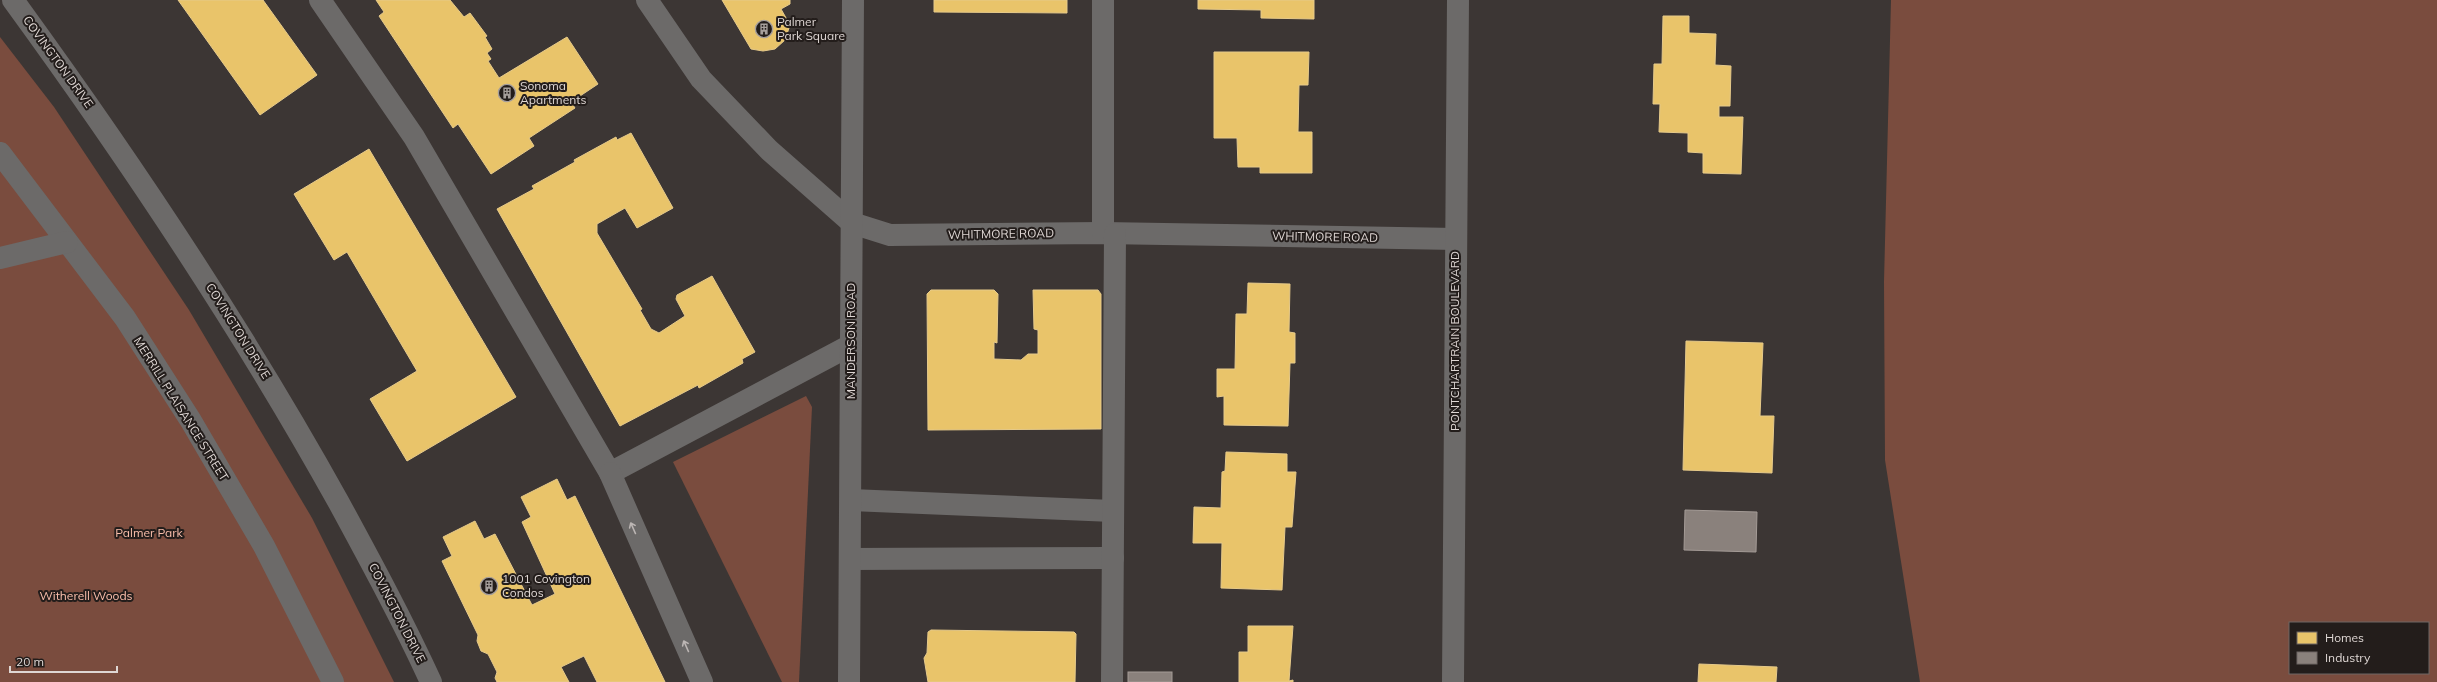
<svg xmlns="http://www.w3.org/2000/svg" width="2437" height="682" font-family="Mulish,sans-serif">
	<style>
		.green { fill: #7a4c3e; fill-rule: evenodd }
		.homes { fill: #e9c46a; stroke: #e6ca8a }
		.industry { fill: #8a817c; stroke: #a49b96 }
		.lines { fill: none; stroke-linecap: round; stroke-linejoin: round }
		.minor { stroke: #6c6a69; stroke-width: 22 }
		.oneway { stroke: #bcb6b4 }
		.labels { text-anchor: middle; stroke-width: 4; stroke-linejoin: round; paint-order: stroke }
		.poi-label { font-size: 12px; fill: #dfd7d4; stroke: #231d1b; text-anchor: start }
		.street-label { font-size: 12px; fill: #dfd7d4; stroke: #231d1b }
		.park-label { font-size: 12px; fill: #fabeab; stroke: #231d1b }
	</style>
	<rect width="100%" height="100%" fill="#3c3634"/>
	<g class="green">
		<path d="M1891,0H2437V682H1920L1885,460L1884,282ZM2290,623H2428V673H2290Z"/>
		<path d="M0,37L54,107L189,310L312,518L394,682H0Z"/>
		<path d="M806,396L812,407L799,682H782L673,462Z"/>
	</g>
	<g class="homes">
		<path d="M178,0H263L317,75L260,115Z"/>
		<path d="M376,0H450L464,17L470,13L487,36L485,37L492,49L487,53L491,59L488,61L499,78L567,37L598,84L571,102L575,108L529,138L534,146L491,174L458,124L453,128L379,16L384,12Z"/>
		<path d="M722,0H790V4L781,9L790,25L785,40L775,49L763,51L751,49Z"/>
		<path d="M934,0H1067V13L934,12Z"/>
		<path d="M1198,0H1314V19L1261,18V10L1198,9Z"/>
		<path d="M1663,16H1689V33L1716,34L1715,65L1731,66L1730,106H1719V117H1743L1741,174L1703,173V153L1688,152V133L1659,132L1660,104H1653L1654,64H1662Z"/>
		<path d="M1214,52H1309L1308,85H1299L1298,132H1312V173H1260V167H1238L1237,138H1214Z"/>
		<path d="M631,133L673,208L637,228L625,208L597,224V233L642,309L640,310L651,329L659,333L685,316L676,299L677,295L712,276L755,352L742,359L743,363L699,388L698,385L620,426L497,209L534,189L532,186L575,162L574,160L616,137L617,140Z"/>
		<path d="M369,149L516,397L407,461L370,399L417,371L347,252L334,260L294,194Z"/>
		<path d="M1248,283L1290,284L1289,332L1295,333V363H1290L1288,426L1224,425V396L1217,397V369H1235L1236,314H1247Z"/>
		<path d="M931,290H994L998,294L997,343L994,342V359L1021,360L1028,354H1038V330L1034,329L1033,290H1098L1101,294V429L928,430L927,294Z"/>
		<path d="M1686,341L1763,343L1760,416H1774L1772,473L1683,470Z"/>
		<path d="M1226,452L1287,454V472H1296L1292,527H1285L1282,590L1221,588L1222,543H1193L1194,507L1221,508L1222,472L1225,471Z"/>
		<path d="M557,479L567,500L575,496L665,682H597L584,656L561,667L569,682H497L495,678L497,672L488,654L481,651L477,641L478,635L442,561L452,556L443,537L475,521L484,539L495,534L532,605L555,594L522,522L531,517L521,497Z"/>
		<path d="M1248,626H1293L1289,681L1293,680V682H1239V652H1248Z"/>
		<path d="M931,630L1074,632L1076,634L1075,682H928L924,658L927,653L928,632Z"/>
		<path d="M1699,664L1777,667L1776,682H1698Z"/>
	</g>
	<g class="industry">
		<path d="M1685,510L1757,512L1756,552L1684,550Z"/>
		<rect x="1128" y="672" width="44" height="10"/>
	</g>
	<g class="lines">
		<g class="minor">
			<path d="M13,0C131,162 242,328 339,503C371,562 403,621 431,682"/>
			<path d="M320,0L414,137L610,473L851,345"/>
			<path d="M647,0L701,79L769,150L852,223L890,235L1103,233L1456,239"/>
			<path d="M0,153L125,318L191,421L264,546L333,682"/>
			<path d="M1103,233V0"/>
			<path d="M0,258L67,242"/>
			<path d="M610,473L702,682"/>
			<path d="M851,500L1113,511"/>
			<path d="M850,559L1113,558"/>
			<path d="M849,682L853,0"/>
			<path d="M1112,682L1115,234"/>
			<path d="M1453,682L1458,0"/>
		</g>
	</g>
	<defs><path id="oneway-shaft" d="M-6 0H5M1.5-3L5.5 0L1.5 3" fill="none" stroke-width="1.6" stroke-linecap="round" stroke-linejoin="round"/></defs>
	<g class="oneway">
		<use href="#oneway-shaft" transform="translate(633 528) rotate(-114)"/>
		<use href="#oneway-shaft" transform="translate(686 646) rotate(-114)"/>
	</g>
	<defs>
		<symbol id="building-ring" viewBox="-11 -11 22 22"><circle r="9.5" fill="#231d1b" stroke="#a69f9c" stroke-width="1.5"/><path d="M-4-6H4V6H1V3H-1V6H-4ZM-2.5-4.3h1.7v1.8h-1.7ZM.8-4.3h1.7v1.8H.8ZM-2.5-1h1.7V.8h-1.7ZM.8-1h1.7V.8H.8Z" fill="#a69f9c"/></symbol>
	</defs>
	<g fill-rule="evenodd">
		<use href="#building-ring" x="754" y="19" width="20" height="20"/>
		<use href="#building-ring" x="497" y="83" width="20" height="20"/>
		<use href="#building-ring" x="479" y="576" width="20" height="20"/>
	</g>
	<g class="labels">
		<g class="poi-label">
			<text x="777" y="26">Palmer<tspan x="777" dy="14">Park Square</tspan></text>
			<text x="520" y="90">Sonoma<tspan x="520" dy="14">Apartments</tspan></text>
			<text x="502" y="583">1001 Covington<tspan x="502" dy="14">Condos</tspan></text>
		</g>
		<g class="street-label">
			<text transform="translate(58 62) rotate(54)" y="4">COVINGTON DRIVE</text>
			<text transform="translate(1001 234) rotate(-1)" y="4">WHITMORE ROAD</text>
			<text transform="translate(1325 237) rotate(1)" y="4">WHITMORE ROAD</text>
			<text transform="translate(238 331) rotate(58)" y="4">COVINGTON DRIVE</text>
			<text transform="translate(851 341) rotate(-90)" y="4">MANDERSON ROAD</text>
			<text transform="translate(1455 341) rotate(-90)" y="4">PONTCHARTRAIN BOULEVARD</text>
			<text transform="translate(181 409) rotate(58)" y="4">MERRILL PLAISANCE STREET</text>
			<text transform="translate(397 613) rotate(63)" y="4">COVINGTON DRIVE</text>
		</g>
		<g class="park-label">
			<text x="149" y="537">Palmer Park</text>
			<text x="86" y="600">Witherell Woods</text>
		</g>
	</g>
	<rect x="2289" y="622" width="140" height="52" fill="#231d1b" stroke="#6e6765"/>
	<rect x="2297" y="632" width="20" height="12" fill="#e9c46a" stroke="#6e6765"/>
	<text x="2325" y="642" font-size="12" fill="#dfd7d4">Homes</text>
	<rect x="2297" y="652" width="20" height="12" fill="#8a817c" stroke="#6e6765"/>
	<text x="2325" y="662" font-size="12" fill="#dfd7d4">Industry</text>
	<path d="M10 666v6h107v-6" fill="none" stroke="#dfd7d4" stroke-width="2"/>
	<text x="16" y="666" font-size="12" fill="#dfd7d4" stroke="#231d1b" stroke-width="3" paint-order="stroke">20 m</text>
</svg>
